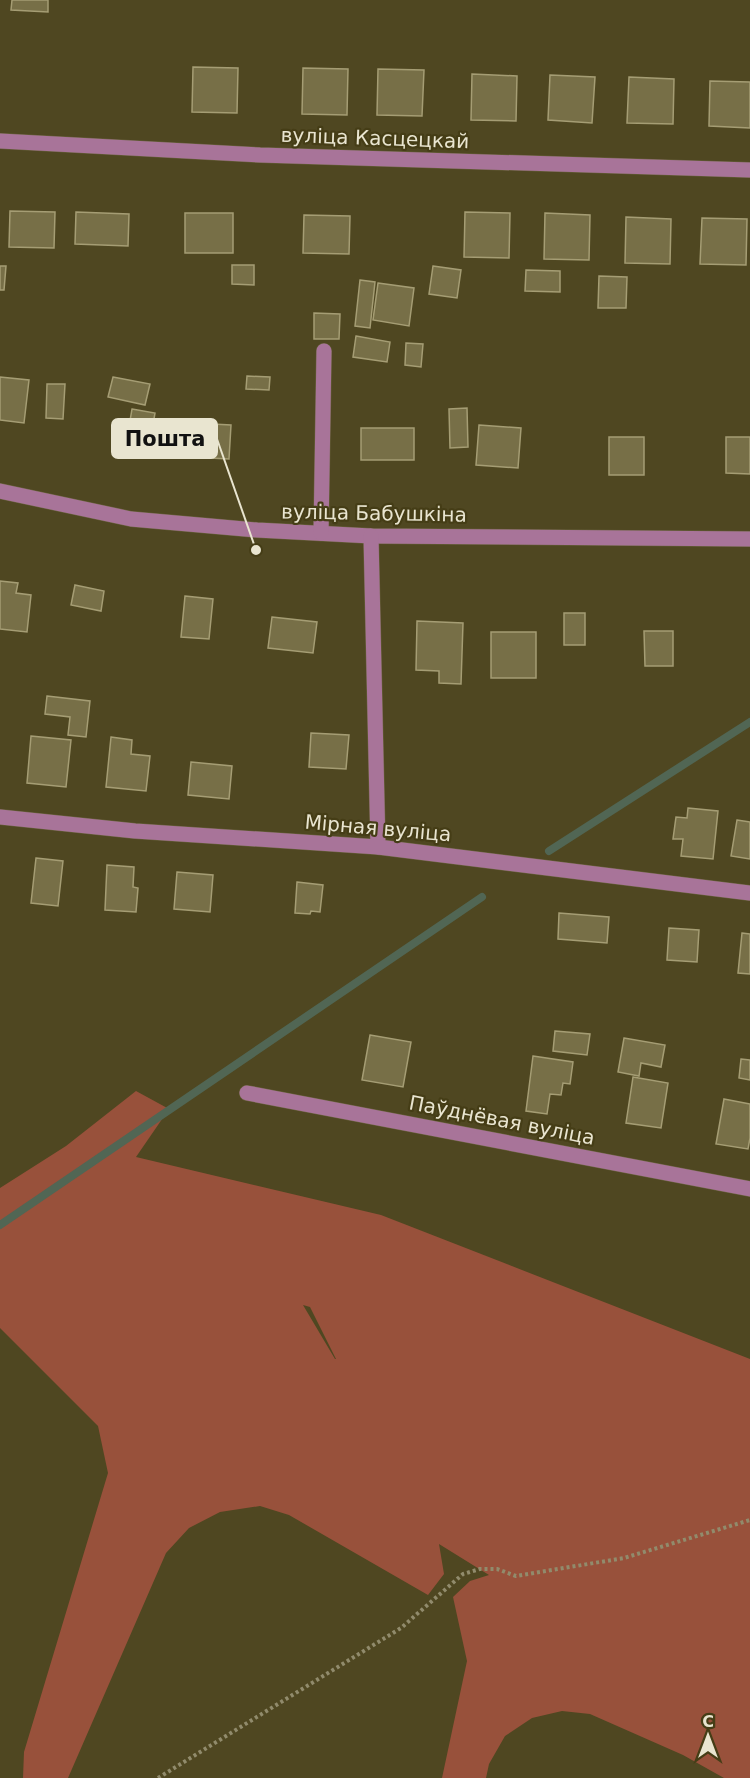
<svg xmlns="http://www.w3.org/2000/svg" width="750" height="1778" font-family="'DejaVu Sans',sans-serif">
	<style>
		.green { fill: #98513b; fill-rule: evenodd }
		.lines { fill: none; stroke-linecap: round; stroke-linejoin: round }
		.stream { stroke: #516654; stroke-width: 8 }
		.building { fill: #776f47; stroke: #a59d74; stroke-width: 1.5 }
		.minor-casing { stroke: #6b6340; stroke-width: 16 }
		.path { stroke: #918b6c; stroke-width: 4; stroke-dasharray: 3 3; stroke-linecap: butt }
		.minor { stroke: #a87499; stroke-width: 15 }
		.labels { text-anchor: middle; stroke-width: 4.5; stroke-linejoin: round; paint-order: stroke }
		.street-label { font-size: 20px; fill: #e9e5d0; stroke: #453d16 }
		.leader { fill: none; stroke: #e9e5d0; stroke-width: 2 }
		.callout-dot { fill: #e9e5d0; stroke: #453d16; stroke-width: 2 }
		.callout { fill: #e9e5d0; stroke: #e9e5d0; stroke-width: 2 }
		.callout-label { font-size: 21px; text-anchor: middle; font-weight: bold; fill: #111 }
	</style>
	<rect width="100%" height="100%" fill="#4f4721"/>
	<path class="green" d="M136,1091L169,1109L136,1157L381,1215L750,1359V1778H724L683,1755L590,1714L562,1711L532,1718L505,1736L489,1764L486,1778H442L467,1661L453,1597L470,1581L489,1575L439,1544L444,1574L428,1595L289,1515L260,1506L220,1512L189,1528L166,1553L68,1778H23L24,1752L108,1473L98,1426L0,1328V1188L66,1146ZM303,1305L310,1307L336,1359H335Z"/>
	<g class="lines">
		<g class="stream">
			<path d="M549,851L750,722"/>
			<path d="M0,1225L482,897"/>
		</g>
	</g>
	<g class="building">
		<path d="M12,0H48V12L11,10Z"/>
		<path d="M193,67L238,68L237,113L192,112Z"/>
		<path d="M303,68L348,69L347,115L302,114Z"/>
		<path d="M378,69L424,70L422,116L377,115Z"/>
		<path d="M472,74L517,76L516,121L471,120Z"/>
		<path d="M550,75L595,77L592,123L548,120Z"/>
		<path d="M629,77L674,79L673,124L627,123Z"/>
		<path d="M710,81L750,82V128L709,126Z"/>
		<path d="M10,211L55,212L54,248L9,247Z"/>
		<path d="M76,212L129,214L128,246L75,244Z"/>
		<path d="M465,212L510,213L509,258L464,257Z"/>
		<rect x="185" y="213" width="48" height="40"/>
		<path d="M545,213L590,215L589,260L544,259Z"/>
		<path d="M304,215L350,216L349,254L303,253Z"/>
		<path d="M626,217L671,219L670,264L625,263Z"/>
		<path d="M702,218L747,219L746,265L700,264Z"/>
		<path d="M232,265H254V285L232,284Z"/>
		<path d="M0,266H6L4,290H0Z"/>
		<path d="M433,266L461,270L457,298L429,294Z"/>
		<path d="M526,270L560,271V292L525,291Z"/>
		<path d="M599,276L627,277L626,308H598Z"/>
		<path d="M360,280L375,282L370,328L355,326Z"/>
		<path d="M378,283L414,288L409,326L373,320Z"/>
		<path d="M314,313L340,314L339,339H314Z"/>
		<path d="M356,336L390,342L387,362L353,357Z"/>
		<path d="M406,343L423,344L421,367L405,365Z"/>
		<path d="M247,376L270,377L269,390L246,389Z"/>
		<path d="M0,377L29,380L24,423L0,420Z"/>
		<path d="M113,377L150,384L145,405L108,397Z"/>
		<path d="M47,384H65L63,419L46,418Z"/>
		<path d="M467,408L468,447L450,448L449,409Z"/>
		<path d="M132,409L155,413L150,442L127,438Z"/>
		<path d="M212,424L231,425L229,459L210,458Z"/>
		<path d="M479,425L521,428L518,468L476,465Z"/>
		<rect x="361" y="428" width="53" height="32"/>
		<rect x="609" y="437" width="35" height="38"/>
		<path d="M726,437H750V474L726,473Z"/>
		<path d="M0,581L18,583L16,593L31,595L27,632L0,629Z"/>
		<path d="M75,585L104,591L101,611L71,605Z"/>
		<path d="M185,596L213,599L209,639L181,637Z"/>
		<rect x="564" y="613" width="21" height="32"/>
		<path d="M272,617L317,622L313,653L268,648Z"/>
		<path d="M417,621L463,623L461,684L439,683V671L416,670Z"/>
		<path d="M644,631H673V666H645Z"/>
		<rect x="491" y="632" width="45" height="46"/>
		<path d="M47,696L90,701L86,737L68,735L70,717L45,714Z"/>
		<path d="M311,733L349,735L346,769L309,767Z"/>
		<path d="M31,736L71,740L66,787L27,783Z"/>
		<path d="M111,737L132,740L131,754L150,756L146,791L106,787Z"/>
		<path d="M191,762L232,766L229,799L188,795Z"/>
		<path d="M688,808L718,811L713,859L681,856L683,839H673L676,817L687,818Z"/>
		<path d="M737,820L750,822V859L731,856Z"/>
		<path d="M36,858L63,861L58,906L31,903Z"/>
		<path d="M107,865L134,867L133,887L138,888L136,912L105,910Z"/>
		<path d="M177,872L213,875L210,912L174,909Z"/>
		<path d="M297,882L323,885L320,912L311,911L310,914L295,913Z"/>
		<path d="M559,913L609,917L607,943L558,939Z"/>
		<path d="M669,928L699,930L697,962L667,960Z"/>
		<path d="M742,933L750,934V974L738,973Z"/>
		<path d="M555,1031L590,1034L587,1055L553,1051Z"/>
		<path d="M370,1035L411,1042L403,1087L362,1080Z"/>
		<path d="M624,1038L665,1045L661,1067L641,1063L639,1076L618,1072Z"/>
		<path d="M533,1056L573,1062L570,1084L563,1083L561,1095L550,1094L547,1114L526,1111Z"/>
		<path d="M741,1059L750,1060V1080L739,1078Z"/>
		<path d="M633,1077L668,1083L661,1128L626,1123Z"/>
		<path d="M724,1099L750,1104V1138L748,1149L716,1144Z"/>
	</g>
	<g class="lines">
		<defs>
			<g id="minor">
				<path d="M0,141L260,155L750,170"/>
				<path d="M0,491L131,519L257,530L371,536L750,539"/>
				<path d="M321,533L324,351"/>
				<path d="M371,536L378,847"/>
				<path d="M0,817L135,831L378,847L750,893"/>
				<path d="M247,1093L750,1189"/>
			</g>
		</defs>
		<use href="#minor" class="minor-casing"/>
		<path class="path" d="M158,1778L401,1628L463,1574L480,1569H497L516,1576L624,1558L750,1520"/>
		<use href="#minor" class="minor"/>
	</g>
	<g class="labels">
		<g class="street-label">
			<text transform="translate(375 138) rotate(2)" y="7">вуліца Касцецкай</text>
			<text transform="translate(374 513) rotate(1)" y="7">вуліца Бабушкіна</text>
			<text transform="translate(378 828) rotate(5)" y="7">Мірная вуліца</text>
			<text transform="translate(502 1120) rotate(11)" y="7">Паўднёвая вуліца</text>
		</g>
	</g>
	<path class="leader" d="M256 550L217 439"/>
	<circle class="callout-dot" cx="256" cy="550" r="6"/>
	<rect class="callout" x="112" y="419" width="105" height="39" rx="6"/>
	<g class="callout-label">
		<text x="165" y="446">Пошта</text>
	</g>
	<g transform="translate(708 1736)" stroke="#453d16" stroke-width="4.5" paint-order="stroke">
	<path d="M0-4.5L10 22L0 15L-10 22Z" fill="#e9e5d0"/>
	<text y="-9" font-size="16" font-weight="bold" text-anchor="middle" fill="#e9e5d0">С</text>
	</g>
</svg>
